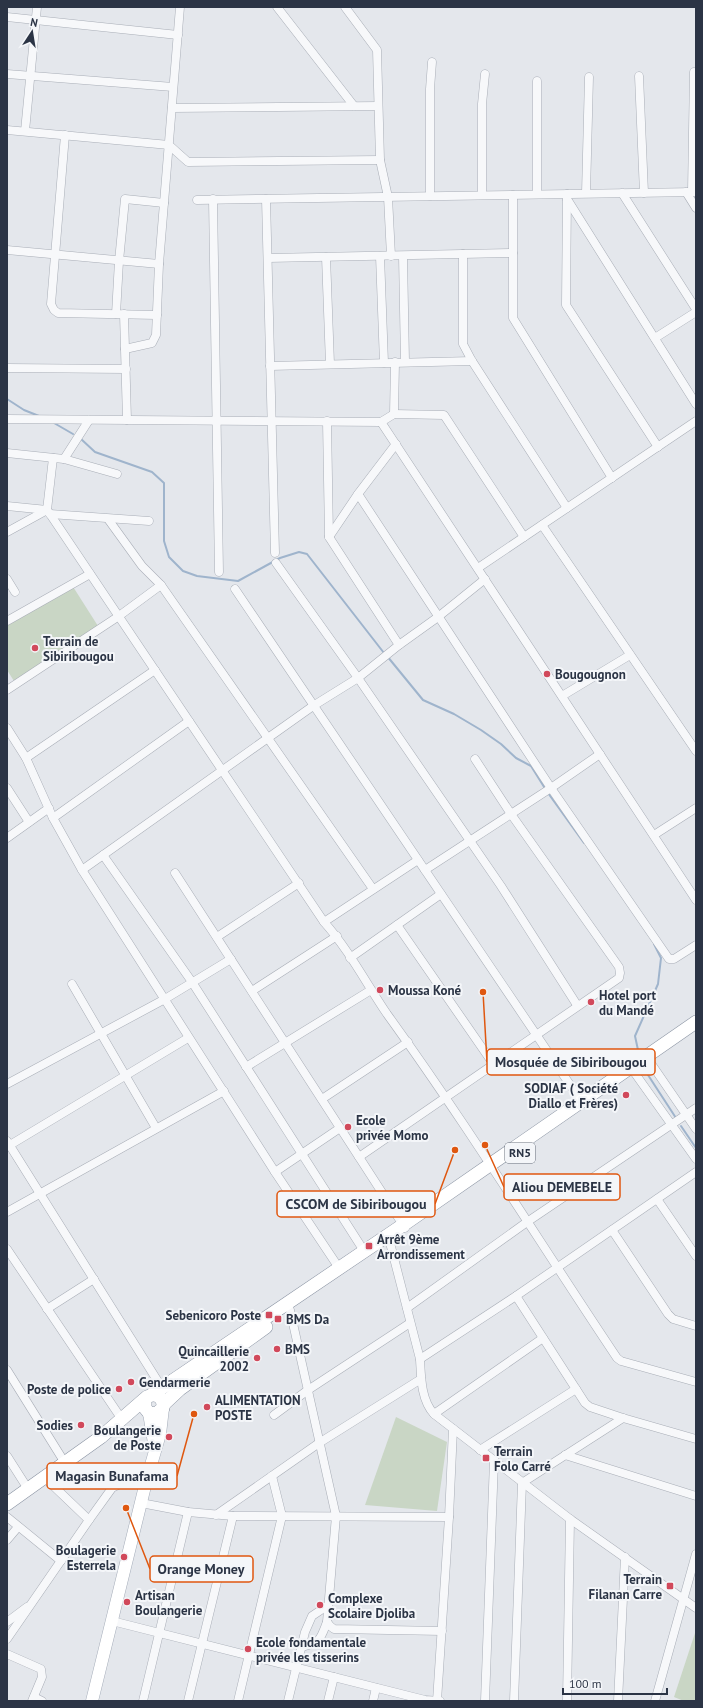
<svg xmlns="http://www.w3.org/2000/svg" width="703" height="1708" font-family="'PT Sans',sans-serif">
	<style>
		.green { fill: #c9d6c5 }
		.lines { fill: none; stroke-linecap: round; stroke-linejoin: round }
		.stream { stroke: #9fb4cc; stroke-width: 2 }
		.minor-casing { stroke: #a9aeb7; stroke-width: 9 }
		.primary-casing { stroke: #a3abb8; stroke-width: 13 }
		.trunk-casing { stroke: #8b94a3; stroke-width: 14 }
		.minor { stroke: #f7f8fa; stroke-width: 8 }
		.primary { stroke: #fff; stroke-width: 12 }
		.trunk { stroke: #fff; stroke-width: 13 }
		.poi-dot { fill: #d1495b; stroke: #f4f6f9; stroke-width: 1.5 }
		.labels { text-anchor: middle; stroke-width: 4; stroke-linejoin: round; paint-order: stroke }
		.shield { fill: #f4f6f9; stroke: #676e7b; stroke-width: 1 }
		.shield-label { font-size: 12px; font-weight: bold; fill: #2b3445 }
		.poi-label { font-size: 13px; font-weight: bold; fill: #2b3445; stroke: #f4f6f9; text-anchor: start }
		.leader { fill: none; stroke: #df570f; stroke-width: 1.5 }
		.callout-dot { fill: #df570f; stroke: #f4f6f9; stroke-width: 1.5 }
		.callout { fill: #f4f6f9; stroke: #df570f; stroke-width: 1.5 }
		.callout-label { font-size: 14px; text-anchor: middle; font-weight: bold; fill: #2b3445 }
	</style>
	<rect width="100%" height="100%" fill="#e4e7ec"/>
	<g class="green">
		<path d="M70,582L98,626L14,681L7,670V622Z"/>
		<path d="M396,1417L447,1442L437,1511L365,1505Z"/>
		<path d="M696,1630V1701H684L674,1697Z"/>
	</g>
	<g class="lines">
		<g class="stream">
			<path d="M7,399L24,410L39,416"/>
			<path d="M54,423L73,434"/>
			<path d="M81,439L95,452L152,472L164,483V541L169,557L183,571L197,576L238,581L280,558L299,552L307,554L384,653"/>
			<path d="M387,656L423,700L454,714L481,730L501,744L516,758L531,766L546,790"/>
			<path d="M548,793L584,843"/>
			<path d="M638,1050L635,1036L658,984L661,958L654,944"/>
			<path d="M648,1075L676,1118"/>
			<path d="M681,1126L696,1148"/>
		</g>
		<defs>
			<g id="minor">
				<path d="M277,7L354,106"/>
				<path d="M345,7L377,50L380,160L388,197L391,256"/>
				<path d="M7,17L178,35"/>
				<path d="M7,74L173,87"/>
				<path d="M639,76L644,193"/>
				<path d="M172,108L378,106"/>
				<path d="M7,130L169,145L188,162L380,160"/>
				<path d="M25,131L37,7"/>
				<path d="M65,135L51,304L54,310L58,313L157,315"/>
				<path d="M686,192L696,208"/>
				<path d="M692,192L694,72"/>
				<path d="M586,193L589,77"/>
				<path d="M622,193L696,309"/>
				<path d="M537,194V81"/>
				<path d="M567,194L566,305L658,447"/>
				<path d="M482,195V104L485,74"/>
				<path d="M513,195V318L612,478"/>
				<path d="M430,196V89L432,62"/>
				<path d="M213,199L219,572"/>
				<path d="M266,199L275,553"/>
				<path d="M567,199L696,404"/>
				<path d="M197,200L696,192"/>
				<path d="M7,250L159,264"/>
				<path d="M463,254V344L472,361L567,508"/>
				<path d="M380,256L384,363"/>
				<path d="M403,256L405,362"/>
				<path d="M326,257L330,364"/>
				<path d="M268,258L513,253"/>
				<path d="M116,314L119,261L125,199L164,203"/>
				<path d="M124,314L127,420"/>
				<path d="M655,338L696,312"/>
				<path d="M125,349L152,343L156,335L159,264L180,7"/>
				<path d="M270,366L472,361"/>
				<path d="M7,368L126,369"/>
				<path d="M394,414L395,362"/>
				<path d="M7,419L381,422L394,414L444,415L524,537"/>
				<path d="M327,421L329,537L399,645"/>
				<path d="M381,422L696,900"/>
				<path d="M7,453L64,459L117,474"/>
				<path d="M53,458L47,510L50,514L324,922C349,950 366,983 387,1014C468,1126 540,1243 617,1358L621,1361L696,1382"/>
				<path d="M64,459L89,420"/>
				<path d="M358,494L551,788L669,959H674L696,945"/>
				<path d="M7,506L47,510"/>
				<path d="M50,514L149,521"/>
				<path d="M108,519L142,566L161,585L373,889"/>
				<path d="M542,525L696,751"/>
				<path d="M7,532L47,510"/>
				<path d="M329,537L358,494L396,444"/>
				<path d="M276,563L358,678L501,886L577,1005"/>
				<path d="M478,568L696,421"/>
				<path d="M7,579L15,592"/>
				<path d="M235,589L581,1101"/>
				<path d="M7,621L90,574"/>
				<path d="M7,690L119,616L161,585"/>
				<path d="M562,696L630,655"/>
				<path d="M7,728L26,758L53,818L82,870L275,1172L339,1268"/>
				<path d="M26,758L155,670"/>
				<path d="M7,788L29,822"/>
				<path d="M53,818L189,721"/>
				<path d="M654,835L696,808"/>
				<path d="M7,838L49,808"/>
				<path d="M103,855L192,982L364,1251"/>
				<path d="M82,870L313,706L358,678L399,645L438,617L485,579"/>
				<path d="M425,870L551,788L600,754"/>
				<path d="M175,873L405,1228"/>
				<path d="M324,922L418,860"/>
				<path d="M397,925L494,1065"/>
				<path d="M217,937L299,883"/>
				<path d="M350,958L441,894"/>
				<path d="M72,984L156,1128"/>
				<path d="M252,991L337,936"/>
				<path d="M650,1062L696,1129"/>
				<path d="M246,1067L371,990"/>
				<path d="M634,1072L696,1159"/>
				<path d="M7,1084L165,999L231,959"/>
				<path d="M322,1099L408,1042"/>
				<path d="M7,1141L162,1388"/>
				<path d="M10,1145L188,1038"/>
				<path d="M359,1157L619,978L620,973L619,967L511,814L475,759"/>
				<path d="M275,1172L340,1128"/>
				<path d="M657,1199L696,1256"/>
				<path d="M7,1212L224,1091"/>
				<path d="M612,1230L668,1314L673,1319L696,1326"/>
				<path d="M388,1235L420,1359C421,1377 421,1400 434,1414L570,1519L696,1608"/>
				<path d="M7,1249L123,1421"/>
				<path d="M516,1296L585,1403L590,1407L623,1418L696,1439"/>
				<path d="M407,1308L527,1222L696,1108"/>
				<path d="M47,1309L94,1279"/>
				<path d="M290,1310L336,1516L327,1622L330,1626L334,1629L442,1631"/>
				<path d="M420,1359L516,1296L696,1172"/>
				<path d="M7,1370L65,1463"/>
				<path d="M434,1414L543,1338"/>
				<path d="M274,1415L308,1390L410,1323"/>
				<path d="M480,1450L576,1389"/>
				<path d="M565,1455L696,1496"/>
				<path d="M7,1456L28,1489"/>
				<path d="M44,1477L89,1520"/>
				<path d="M522,1483L623,1418"/>
				<path d="M141,1503L188,1512L233,1516L449,1517"/>
				<path d="M216,1515L319,1443L421,1379"/>
				<path d="M7,1517L61,1561"/>
				<path d="M7,1540L18,1527"/>
				<path d="M112,1621L425,1700L440,1701"/>
				<path d="M7,1622L27,1607"/>
				<path d="M7,1639L89,1520L112,1488L128,1480L146,1482"/>
				<path d="M302,1647C321,1642 320,1640 327,1622"/>
				<path d="M7,1654L41,1669L42,1677L32,1701"/>
				<path d="M34,1697L42,1701"/>
				<path d="M143,1701L188,1512"/>
				<path d="M188,1701L233,1516"/>
				<path d="M238,1701L282,1516L272,1476"/>
				<path d="M288,1701L305,1632L312,1616L327,1606"/>
				<path d="M328,1701L334,1677"/>
				<path d="M373,1701L376,1688"/>
				<path d="M437,1701L449,1517L453,1429"/>
				<path d="M485,1701L494,1461"/>
				<path d="M514,1701L522,1483"/>
				<path d="M567,1701L570,1519"/>
				<path d="M618,1701L625,1557"/>
				<path d="M655,1701L696,1554"/>
			</g>
			<g id="primary">
				<path d="M149,1413L154,1443"/>
				<path d="M92,1701L146,1482L160,1434L163,1408"/>
			</g>
			<g id="trunk">
				<path d="M153,1394L403,1225L696,1022"/>
				<path d="M164,1404L180,1389L266,1327"/>
				<path d="M7,1504L101,1437L147,1397C156,1392 164,1397 163,1408L156,1414L149,1413L145,1408V1400"/>
			</g>
		</defs>
		<use href="#minor" class="minor-casing"/>
		<use href="#primary" class="primary-casing"/>
		<use href="#trunk" class="trunk-casing"/>
		<use href="#minor" class="minor"/>
		<use href="#primary" class="primary"/>
		<use href="#trunk" class="trunk"/>
	</g>
	<g class="poi-dot">
		<circle cx="35" cy="648" r="4"/>
		<circle cx="547" cy="674" r="4"/>
		<circle cx="380" cy="990" r="4"/>
		<circle cx="591" cy="1002" r="4"/>
		<circle cx="626" cy="1095" r="4"/>
		<circle cx="348" cy="1127" r="4"/>
		<rect x="365" y="1242" width="8" height="8" rx="2"/>
		<rect x="265" y="1311" width="8" height="8" rx="2"/>
		<rect x="274" y="1315" width="8" height="8" rx="2"/>
		<circle cx="277" cy="1349" r="4"/>
		<circle cx="257" cy="1358" r="4"/>
		<circle cx="131" cy="1382" r="4"/>
		<circle cx="119" cy="1389" r="4"/>
		<circle cx="207" cy="1407" r="4"/>
		<circle cx="81" cy="1425" r="4"/>
		<circle cx="169" cy="1437" r="4"/>
		<rect x="482" y="1454" width="8" height="8" rx="2"/>
		<circle cx="124" cy="1557" r="4"/>
		<rect x="666" y="1582" width="8" height="8" rx="2"/>
		<circle cx="127" cy="1602" r="4"/>
		<circle cx="320" cy="1605" r="4"/>
		<circle cx="248" cy="1649" r="4"/>
	</g>
	<g class="labels">
		<rect class="shield" x="505" y="1143" width="30" height="20" rx="3"/>
		<g class="shield-label">
			<text x="520" y="1157">RN5</text>
		</g>
		<g class="poi-label">
			<text x="43" y="646">Terrain de<tspan x="43" dy="15">Sibiribougou</tspan></text>
			<text x="555" y="679">Bougougnon</text>
			<text x="388" y="995">Moussa Koné</text>
			<text x="599" y="1000">Hotel port<tspan x="599" dy="15">du Mandé</tspan></text>
			<text x="618" y="1093" text-anchor="end">SODIAF ( Société<tspan x="618" dy="15">Diallo et Frères)</tspan></text>
			<text x="356" y="1125">Ecole<tspan x="356" dy="15">privée Momo</tspan></text>
			<text x="377" y="1244">Arrêt 9ème<tspan x="377" dy="15">Arrondissement</tspan></text>
			<text x="261" y="1320" text-anchor="end">Sebenicoro Poste</text>
			<text x="286" y="1324">BMS Da</text>
			<text x="285" y="1354">BMS</text>
			<text x="249" y="1356" text-anchor="end">Quincaillerie<tspan x="249" dy="15">2002</tspan></text>
			<text x="139" y="1387">Gendarmerie</text>
			<text x="111" y="1394" text-anchor="end">Poste de police</text>
			<text x="215" y="1405">ALIMENTATION<tspan x="215" dy="15">POSTE</tspan></text>
			<text x="73" y="1430" text-anchor="end">Sodies</text>
			<text x="161" y="1435" text-anchor="end">Boulangerie<tspan x="161" dy="15">de Poste</tspan></text>
			<text x="494" y="1456">Terrain<tspan x="494" dy="15">Folo Carré</tspan></text>
			<text x="116" y="1555" text-anchor="end">Boulagerie<tspan x="116" dy="15">Esterrela</tspan></text>
			<text x="662" y="1584" text-anchor="end">Terrain<tspan x="662" dy="15">Filanan Carre</tspan></text>
			<text x="135" y="1600">Artisan<tspan x="135" dy="15">Boulangerie</tspan></text>
			<text x="328" y="1603">Complexe<tspan x="328" dy="15">Scolaire Djoliba</tspan></text>
			<text x="256" y="1647">Ecole fondamentale<tspan x="256" dy="15">privée les tisserins</tspan></text>
		</g>
	</g>
	<path class="leader" d="M483 992L487 1062M485 1145L504 1187M455 1150L435 1204M194 1414L177 1476M126 1508L150 1569"/>
	<g class="callout-dot">
		<circle cx="483" cy="992" r="4"/>
		<circle cx="485" cy="1145" r="4"/>
		<circle cx="455" cy="1150" r="4"/>
		<circle cx="194" cy="1414" r="4"/>
		<circle cx="126" cy="1508" r="4"/>
	</g>
	<g class="callout">
		<rect x="487" y="1049" width="168" height="26" rx="4"/>
		<rect x="504" y="1174" width="116" height="26" rx="4"/>
		<rect x="277" y="1191" width="158" height="26" rx="4"/>
		<rect x="47" y="1463" width="130" height="26" rx="4"/>
		<rect x="150" y="1556" width="103" height="26" rx="4"/>
	</g>
	<g class="callout-label">
		<text x="571" y="1067">Mosquée de Sibiribougou</text>
		<text x="562" y="1192">Aliou DEMEBELE</text>
		<text x="356" y="1209">CSCOM de Sibiribougou</text>
		<text x="112" y="1481">Magasin Bunafama</text>
		<text x="201" y="1574">Orange Money</text>
	</g>
	<rect width="703" height="1708" fill="none" stroke="#2b3445" stroke-width="16"/>
	<g transform="translate(32 32) rotate(12)" stroke="#f4f6f9" stroke-width="3" paint-order="stroke">
	<path d="M0-3L7 15L0 10L-7 15Z" fill="#2b3445"/>
	<text y="-6" font-size="11" font-weight="bold" text-anchor="middle" fill="#2b3445">N</text>
	</g>
	<path d="M563 1688v6h104v-6" fill="none" stroke="#2b3445" stroke-width="2"/>
	<text x="569" y="1688" font-size="12" fill="#2b3445" stroke="#f4f6f9" stroke-width="3" paint-order="stroke">100 m</text>
</svg>
